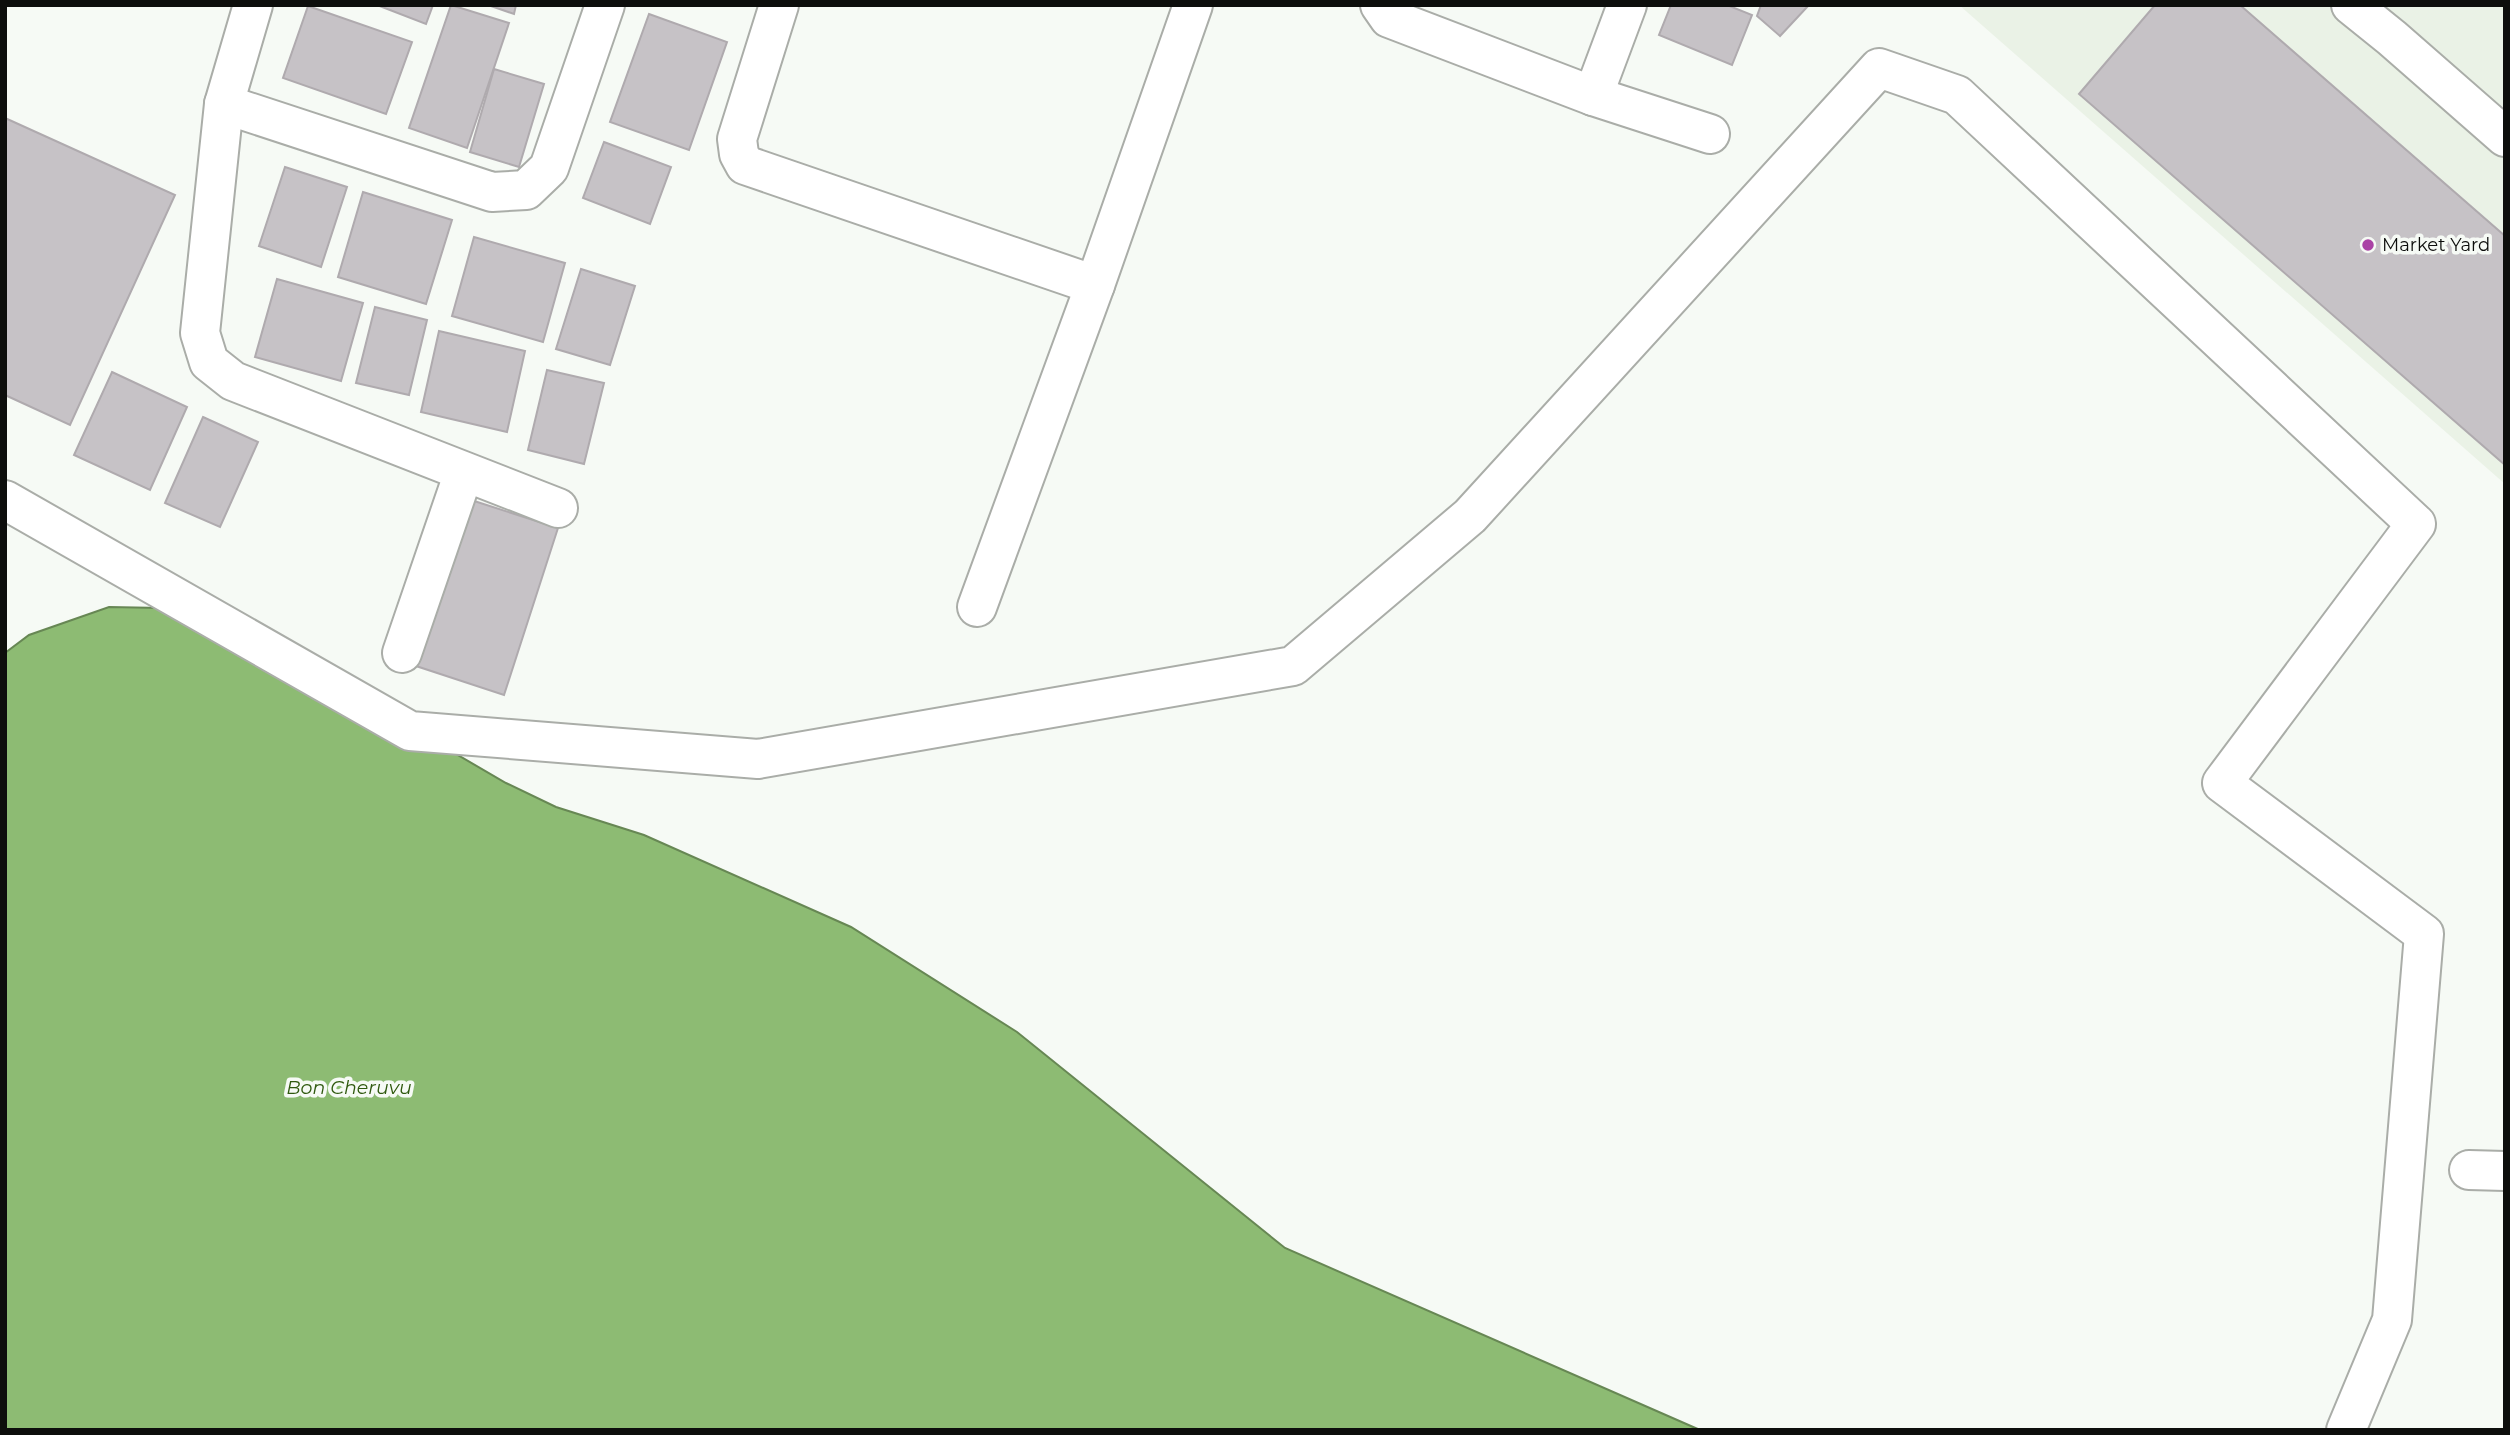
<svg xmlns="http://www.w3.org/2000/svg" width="2510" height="1435" font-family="Montserrat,sans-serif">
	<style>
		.built { fill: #eaf2e6 }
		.water { fill: #8dbb73; stroke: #678754; stroke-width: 2 }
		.building { fill: #c6c2c6; stroke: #afaaae; stroke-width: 2 }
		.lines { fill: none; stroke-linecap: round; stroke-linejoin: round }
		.minor-casing { stroke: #aaada8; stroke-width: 42 }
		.minor { stroke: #fff; stroke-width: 38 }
		.poi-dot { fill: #aa42a5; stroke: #f6faf5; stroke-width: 2.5 }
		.labels { text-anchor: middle; stroke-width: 7; stroke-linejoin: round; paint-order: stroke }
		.poi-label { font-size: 18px; fill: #0d0e0c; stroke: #f6faf5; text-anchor: start }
		.water-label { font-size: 19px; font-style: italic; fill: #2f590e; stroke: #f6faf5 }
	</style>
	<rect width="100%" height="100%" fill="#f6faf5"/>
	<path class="built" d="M1959,5H2505V484Z"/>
	<path class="water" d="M109,607L162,608L425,736L506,783L556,807L644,835L851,927L1017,1032L1285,1248L1700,1430H5V653L29,635Z"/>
	<g class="building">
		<path d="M377,5H433L426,24Z"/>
		<path d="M451,5L509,23L467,148L409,128Z"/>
		<path d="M488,5H516L514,14Z"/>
		<path d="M1671,5H1727L1752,15L1732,65L1659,35Z"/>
		<path d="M1761,5H1809L1780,36L1757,16Z"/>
		<path d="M2155,5H2240L2505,236V465L2079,94Z"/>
		<path d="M308,6L412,42L386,114L283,78Z"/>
		<path d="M649,14L727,42L689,150L610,122Z"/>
		<path d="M494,69L544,84L519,167L470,152Z"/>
		<path d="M5,118L175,195L70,425L5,395Z"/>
		<path d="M604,142L671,167L650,224L583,198Z"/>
		<path d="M285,167L347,187L321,267L259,246Z"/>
		<path d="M363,192L452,220L426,304L338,277Z"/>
		<path d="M474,237L565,263L543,342L452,316Z"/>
		<path d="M581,269L635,286L610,365L556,349Z"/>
		<path d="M277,279L363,303L341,381L255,357Z"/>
		<path d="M375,307L427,320L409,395L356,383Z"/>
		<path d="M439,331L525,351L507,432L421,412Z"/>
		<path d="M547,370L604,383L584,464L528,450Z"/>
		<path d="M112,372L187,407L150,490L74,455Z"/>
		<path d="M203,417L258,442L220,527L165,503Z"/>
		<path d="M468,499L558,528L504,695L413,665Z"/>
	</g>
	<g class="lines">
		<defs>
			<g id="minor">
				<path d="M253,5L224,104L200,333L209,362L233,381L558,508"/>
				<path d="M779,5L737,139L739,154L745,165L1095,285L1193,5"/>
				<path d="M1380,5L1389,18L1593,96L1710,134"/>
				<path d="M2351,5L2392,38L2505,137"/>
				<path d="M1593,96L1627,5"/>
				<path d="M224,104L492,192L526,190L549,168L605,5"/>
				<path d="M5,500L410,731L758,759L1293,666L1470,516L1879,68L1957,95L2416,524L2222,783L2424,934L2392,1320L2346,1430"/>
				<path d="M977,607L1095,285"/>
				<path d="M402,653L464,472"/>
				<path d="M2469,1170L2505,1171"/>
			</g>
		</defs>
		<use href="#minor" class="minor-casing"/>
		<use href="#minor" class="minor"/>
	</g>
	<circle class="poi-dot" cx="2368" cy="245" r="7"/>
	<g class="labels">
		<g class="poi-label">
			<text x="2382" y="251">Market Yard</text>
		</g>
		<g class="water-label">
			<text x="349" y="1094">Bon Cheruvu</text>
		</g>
	</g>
	<rect width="2510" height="1435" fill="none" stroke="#0d0e0c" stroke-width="14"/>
</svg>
